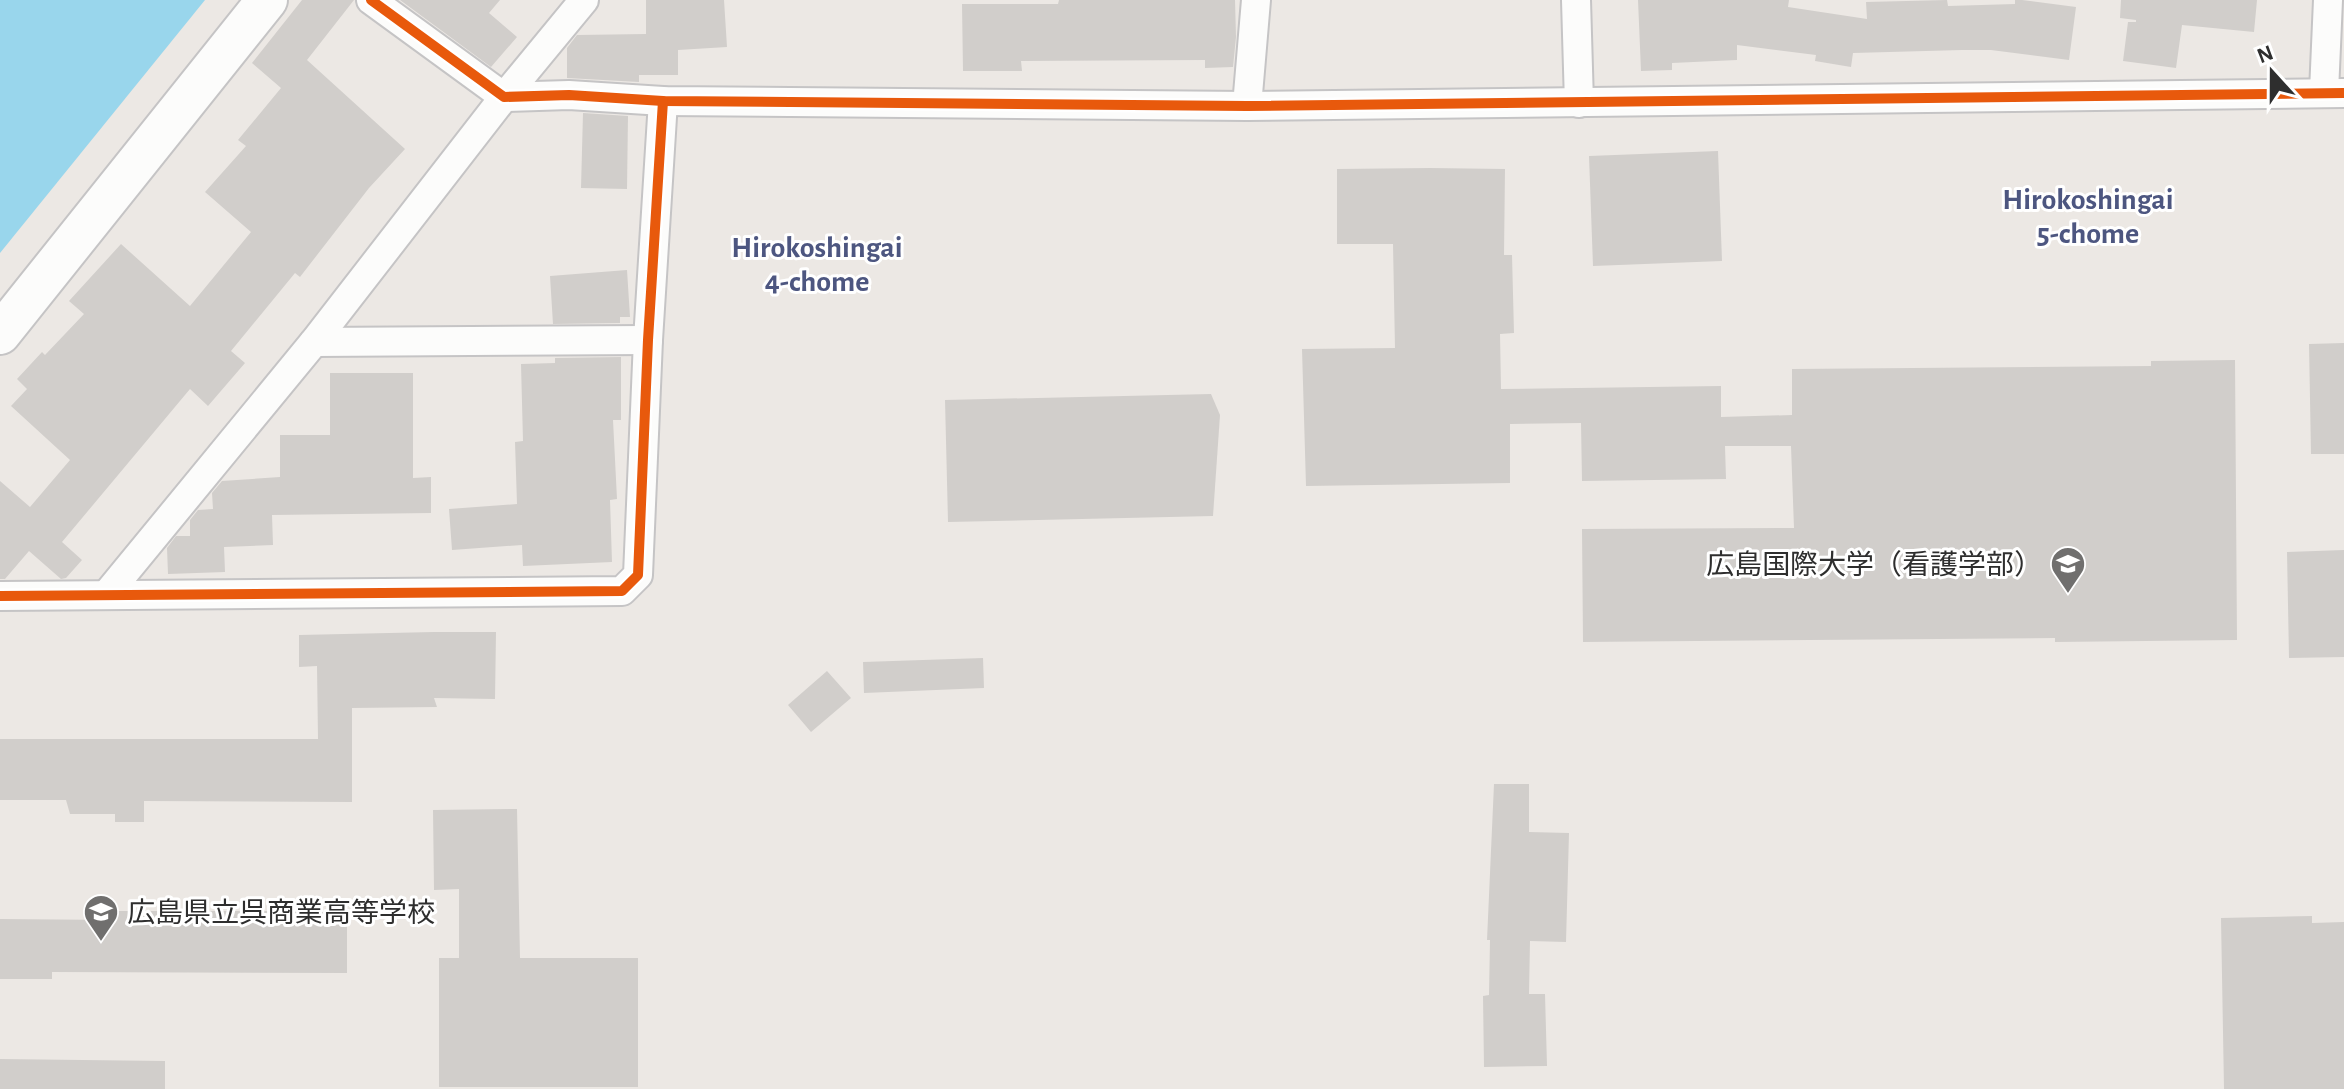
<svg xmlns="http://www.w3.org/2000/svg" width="2344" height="1089" font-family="'Alegreya Sans','Noto Sans JP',sans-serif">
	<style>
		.water { fill: #99d6ec }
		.building { fill: #d1cecb }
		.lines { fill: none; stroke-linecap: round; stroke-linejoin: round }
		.street-casing { stroke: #c5c4c5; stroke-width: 32 }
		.secondary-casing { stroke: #c5c4c5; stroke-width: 44 }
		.street { stroke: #fcfcfb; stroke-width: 28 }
		.secondary { stroke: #fcfcfb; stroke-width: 40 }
		.cycleway-casing { stroke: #fff; stroke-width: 15 }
		.cycleway { stroke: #e8590c; stroke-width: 10 }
		.labels { text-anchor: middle; stroke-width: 6; stroke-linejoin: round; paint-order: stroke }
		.poi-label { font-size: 28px; fill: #2e2e2e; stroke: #fff; text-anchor: end }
		.neighbourhood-label { font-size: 30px; font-weight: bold; fill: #4d5680; stroke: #fff }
	</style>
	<rect width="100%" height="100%" fill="#ece8e4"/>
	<path class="water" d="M0,0H205L0,253Z"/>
	<g class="building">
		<path d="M302,0H354L307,60L405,149L369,188L300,277L295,273L231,351L245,363L208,406L190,389L62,542L82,560L66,578L61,579L29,551L5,579H0V481L30,507L70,460L11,406L27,389L17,379L42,352L45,355L84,314L69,301L121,244L190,306L251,232L205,192L246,146L238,140L281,88L252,63Z"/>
		<path d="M400,0H500L489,13L517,37L491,67Z"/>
		<path d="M646,0H724L727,47L678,50V75H639V82L567,78V48L577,35L646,34Z"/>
		<path d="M1059,0H1235L1236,37L1233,67L1205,68V60L1021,61L1022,71H963L962,4H1058Z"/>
		<path d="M1638,0H1789L1788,7L1867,19L1866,2L1947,0L1948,6L2015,4V0H2022L2076,7L2069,60L1991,50H1962L1853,53L1851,67L1815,61L1816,55L1737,45V60L1672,63V70L1641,71Z"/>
		<path d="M2121,0H2257L2254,32L2182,25L2176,68L2123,61L2128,22H2136V20L2120,18Z"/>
		<path d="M583,113L628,116L627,189L581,188Z"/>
		<path d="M1718,151L1722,261L1593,266L1589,156Z"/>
		<path d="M1430,168L1505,169L1504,255H1512L1514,333L1500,334L1501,389L1721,386V417L1792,415V369L2151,366V361L2235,360L2237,640L2055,642V638L1583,642L1582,529L1794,528L1791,446H1725L1726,479L1582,481L1581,423L1510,424V483L1306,486L1302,349L1395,348L1393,244H1337V169Z"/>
		<path d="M627,270L630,317H620V323L553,324L550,276Z"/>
		<path d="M2344,343V454H2311L2309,344Z"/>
		<path d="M621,357V420H613L617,499L610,500L612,562L523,566L522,545L452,550L449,509L517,504L515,442L523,441L521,364L555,363V358Z"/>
		<path d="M330,373H413V478L431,477V513L272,515L273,545L224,547L225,572L168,574L167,548L176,536H190V520L198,510L213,509L212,493L222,481L280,477V435H330Z"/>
		<path d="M1211,394L1220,415L1213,516L948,522L945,400Z"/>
		<path d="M2344,550V657L2289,658L2287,552Z"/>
		<path d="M434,632H496L495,699L434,698L437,707L352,708V802L144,801V822H115V814H70L66,800H0V739H318L317,666L299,667V635Z"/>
		<path d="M983,658L984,688L864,693L863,662Z"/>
		<path d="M827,671L851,698L811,732L788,705Z"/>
		<path d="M1494,784H1529V832L1569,833L1566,942L1530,941L1529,994H1545L1547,1066L1484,1067L1483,996L1489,995L1490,940H1487Z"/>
		<path d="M517,809L520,958H638V1087H439V958H459V889L434,890L433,810Z"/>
		<path d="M114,911H347V973L52,972V979H0V919L114,920Z"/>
		<path d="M2312,916V923L2344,922V1089H2224L2221,918Z"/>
		<path d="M0,1059L165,1061V1089H0Z"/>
	</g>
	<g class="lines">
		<defs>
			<g id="street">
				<path d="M371,0L504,97L569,95L663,101L1247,106L2344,93"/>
				<path d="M1576,0L1579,103"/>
				<path d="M2324,92L2328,0"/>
				<path d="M1247,106L1256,0"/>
				<path d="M314,342L648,340"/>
				<path d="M107,594L314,342L504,97L584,0"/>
				<path d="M0,596L622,591L638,575L648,340L663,101"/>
			</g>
			<path id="secondary" d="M0,334L267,0"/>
		</defs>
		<use href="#street" class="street-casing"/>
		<use href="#secondary" class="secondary-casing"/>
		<use href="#street" class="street"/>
		<use href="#secondary" class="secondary"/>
		<defs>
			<g id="cycleway">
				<path d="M371,0L504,97L569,95L663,101L1247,106L2344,93"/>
				<path d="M0,596L622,591L638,575L648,340L663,101"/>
			</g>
		</defs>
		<use href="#cycleway" class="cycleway-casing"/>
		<use href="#cycleway" class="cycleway"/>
	</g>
	<defs>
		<symbol id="university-pin" viewBox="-11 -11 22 30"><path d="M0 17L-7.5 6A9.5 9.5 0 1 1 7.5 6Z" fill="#706f6e" stroke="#fff"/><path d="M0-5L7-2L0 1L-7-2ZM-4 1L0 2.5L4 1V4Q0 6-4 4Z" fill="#fff"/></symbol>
		<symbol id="school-pin" viewBox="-11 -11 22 30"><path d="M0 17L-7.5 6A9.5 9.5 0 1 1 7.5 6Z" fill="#706f6e" stroke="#fff"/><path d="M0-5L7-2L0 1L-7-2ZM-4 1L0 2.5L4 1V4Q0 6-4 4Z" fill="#fff"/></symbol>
	</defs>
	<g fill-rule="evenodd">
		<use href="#university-pin" x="2048" y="544" width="40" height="54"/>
		<use href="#school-pin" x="81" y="892" width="40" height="54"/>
	</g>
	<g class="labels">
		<g class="poi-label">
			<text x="2042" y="574">広島国際大学（看護学部）</text>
			<text x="127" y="922" text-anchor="start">広島県立呉商業高等学校</text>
		</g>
		<g class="neighbourhood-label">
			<text x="2088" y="209">Hirokoshingai<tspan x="2088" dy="34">5-chome</tspan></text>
			<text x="817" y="257">Hirokoshingai<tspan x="817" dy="34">4-chome</tspan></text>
		</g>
	</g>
	<g transform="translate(2272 72) rotate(339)" stroke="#ffffff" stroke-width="6" paint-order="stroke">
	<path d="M0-6L14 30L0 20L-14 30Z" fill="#2e2e2e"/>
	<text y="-12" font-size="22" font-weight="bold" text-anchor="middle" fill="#2e2e2e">N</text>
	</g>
</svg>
